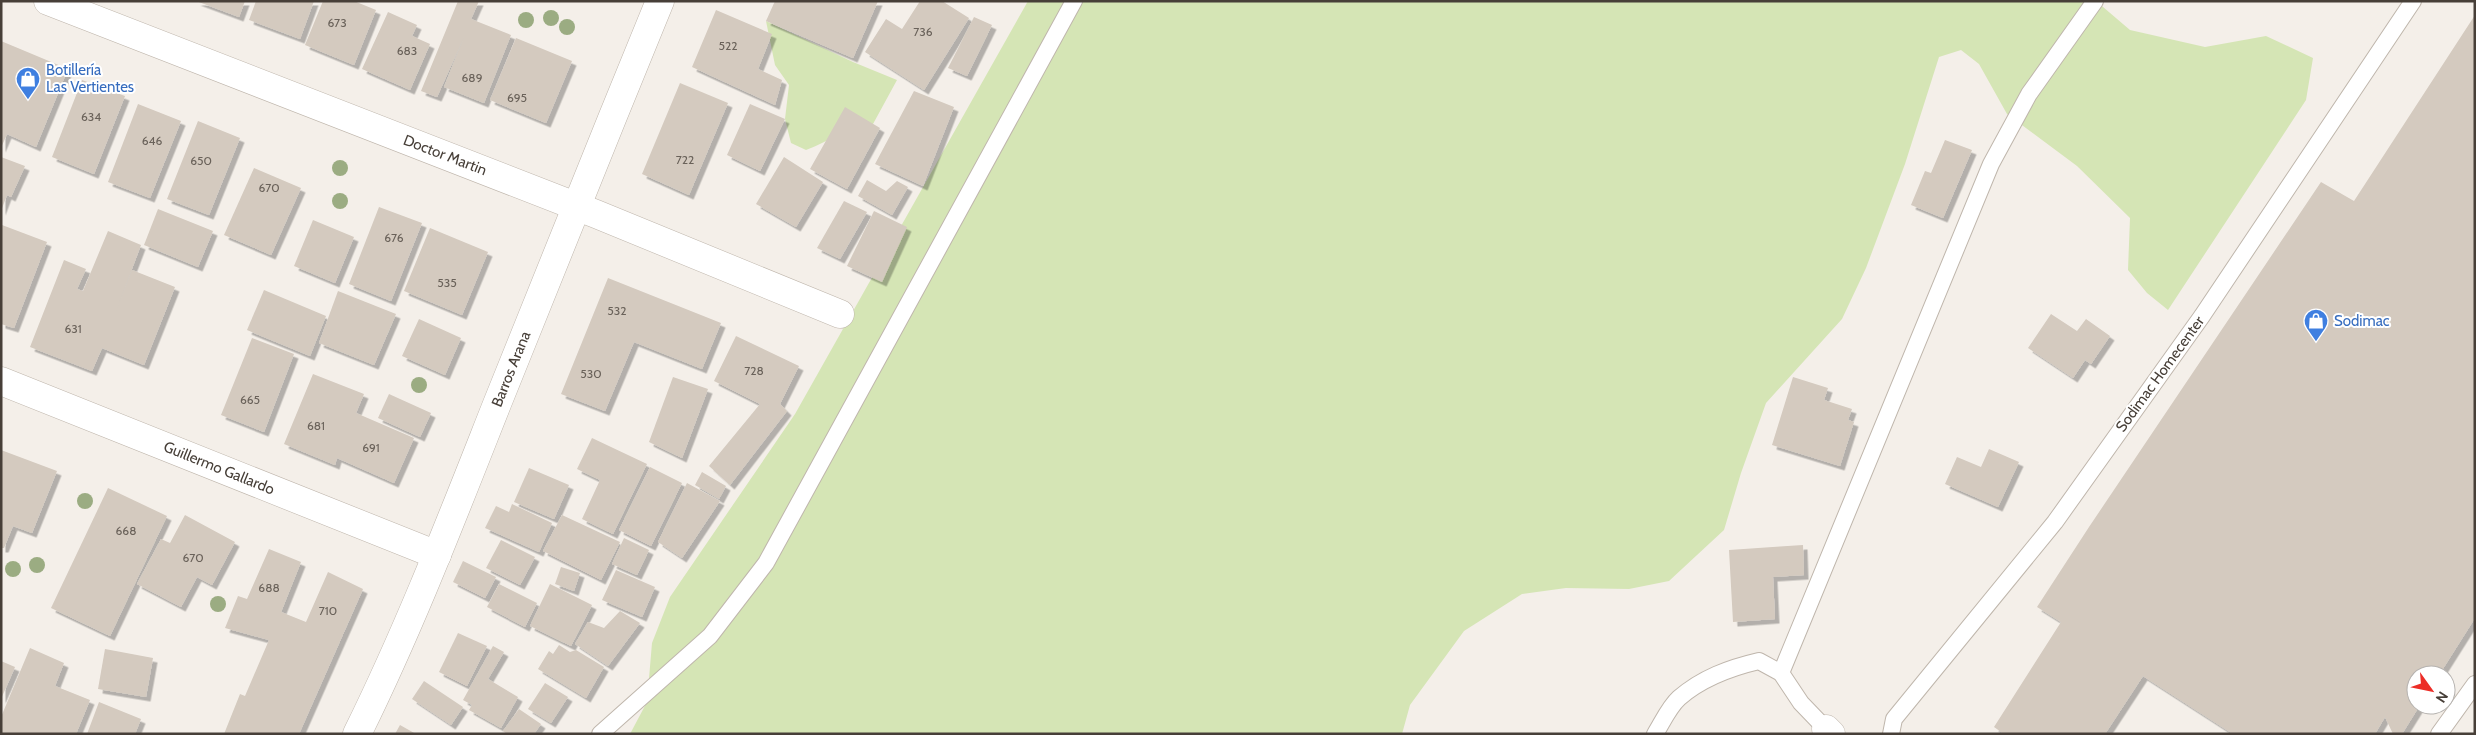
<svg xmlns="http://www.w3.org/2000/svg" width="2476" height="735" font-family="Cabin,sans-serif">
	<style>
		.green { fill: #d5e5b5 }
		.building { fill: #d4cabf; filter: url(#shadow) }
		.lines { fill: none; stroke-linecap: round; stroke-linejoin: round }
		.service-casing { stroke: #bfb6ac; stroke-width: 18 }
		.minor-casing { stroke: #bfb6ac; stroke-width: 29 }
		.service { stroke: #fff; stroke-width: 16 }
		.minor { stroke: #fff; stroke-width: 28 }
		.tree { fill: #9bac82 }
		.labels { text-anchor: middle; stroke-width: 4; stroke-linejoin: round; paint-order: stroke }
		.number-label { font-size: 12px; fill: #6a625a }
		.shop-label { font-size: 15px; fill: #366cbe; stroke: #fff; text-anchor: start }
		.street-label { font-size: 15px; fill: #473f38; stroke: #fff }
	</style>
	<defs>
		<filter id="shadow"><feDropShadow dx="4.5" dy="4.5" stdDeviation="0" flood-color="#0004"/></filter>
	</defs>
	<rect width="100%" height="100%" fill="#f4efe9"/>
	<g class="green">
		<path d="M1028,1H2096L2130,30L2205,47L2266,36L2313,58L2306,100L2168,310L2147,293L2128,270L2130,218L2077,166L2007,114L1979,64L1961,50L1939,57L1905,164L1866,268L1842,319L1766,403L1741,473L1724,530L1669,581L1629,589L1566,588L1522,594L1464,631L1410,705L1402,734H630L647,702L652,643L670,597L795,414Z"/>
		<path d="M766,21L853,62L897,80L873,124C848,126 830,141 806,150L791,143L785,119L789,85L775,65Z"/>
	</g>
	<g class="building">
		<path d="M196,1H245L239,17Z"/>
		<path d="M256,1H314L300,39L249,20Z"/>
		<path d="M323,1H354L376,10L354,65L305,45Z"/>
		<path d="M458,1H479L471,19L511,35L484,103L444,87L464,37L437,97L421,91Z"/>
		<path d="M775,1H878L853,58L766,21Z"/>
		<path d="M920,1H942L969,18L924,90L865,52L886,19L902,29Z"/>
		<path d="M716,10L772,34L758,69L782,80L775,105L692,67Z"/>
		<path d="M388,12L417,25L412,36L430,44L410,90L362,69Z"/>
		<path d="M2475,15V618L2439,675H2416V705H2420L2402,734H2393L2385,717L2375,734H2233L2143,676L2105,734H2004L1994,727L2061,622L2037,607L2089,527L2321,182L2354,201Z"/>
		<path d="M974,17L992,25L967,76L948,68Z"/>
		<path d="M516,38L572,61L546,123L490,100Z"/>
		<path d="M1,41L68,69L36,147L7,134L1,148Z"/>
		<path d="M82,80L125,96L94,174L52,157Z"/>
		<path d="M680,83L728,103L689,195L642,174Z"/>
		<path d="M914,91L954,107L923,186L875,164Z"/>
		<path d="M138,104L181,121L150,198L108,182Z"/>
		<path d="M750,104L785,119L760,171L727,155Z"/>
		<path d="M845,107L880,128L847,189L810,169Z"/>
		<path d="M198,121L240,138L209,215L167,199Z"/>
		<path d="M1945,140L1972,150L1943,218L1911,205L1925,171L1931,173Z"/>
		<path d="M1,157L25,166L11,197L7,195L1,211Z"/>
		<path d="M784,157L823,182L796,227L756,204Z"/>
		<path d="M254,168L301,188L271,255L224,235Z"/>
		<path d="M867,180L886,191L897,181L908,187L892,215L858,196Z"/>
		<path d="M844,201L867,212L840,259L817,248Z"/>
		<path d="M379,207L422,223L391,301L349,284Z"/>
		<path d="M158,209L213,231L198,267L144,245Z"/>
		<path d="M874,211L907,227L882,282L847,266Z"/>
		<path d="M313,220L354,237L335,283L294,266Z"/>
		<path d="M2,225L47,242L14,328L1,324Z"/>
		<path d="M430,228L488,252L462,315L404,291Z"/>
		<path d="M108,231L141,245L116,311L132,270L175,287L144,365L102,348L92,371L30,347L64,260L86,269L77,289L83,291Z"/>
		<path d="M608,278L721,323L702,369L634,342L605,411L561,394Z"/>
		<path d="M264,290L326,316L310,356L247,330Z"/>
		<path d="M338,291L396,314L374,365L319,343Z"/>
		<path d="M2051,314L2077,331L2086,319L2110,336L2091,364L2085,360L2073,378L2028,348Z"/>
		<path d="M419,319L461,338L445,375L402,356Z"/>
		<path d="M736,336L799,366L780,404L787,411L730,485L709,466L760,404L714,381Z"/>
		<path d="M252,338L294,354L264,432L221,415Z"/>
		<path d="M313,374L364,394L356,413L414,438L394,483L337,458L335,465L284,444Z"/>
		<path d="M673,377L708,389L682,458L649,442Z"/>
		<path d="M1793,377L1828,388L1824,400L1852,409L1848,420L1854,422L1840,466L1772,445Z"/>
		<path d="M389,394L431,413L420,437L378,418Z"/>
		<path d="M592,438L647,464L613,534L582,519L600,480L577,469Z"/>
		<path d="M1989,449L2019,462L1998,507L1945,484L1957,457L1981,467Z"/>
		<path d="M1,450L57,471L32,533L13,526L4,548H1Z"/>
		<path d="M650,467L682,483L651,546L619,530Z"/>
		<path d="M529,468L569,485L554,519L514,502Z"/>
		<path d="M702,472L726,486L719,499L695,485Z"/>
		<path d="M687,483L720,501L682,558L658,542Z"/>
		<path d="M108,488L167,516L110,636L51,608Z"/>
		<path d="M512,504L552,523L539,552L485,528L496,506L509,512Z"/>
		<path d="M185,515L235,542L212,585L197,577L181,607L137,584L161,539L170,543Z"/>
		<path d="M562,515L620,542L601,580L543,551Z"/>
		<path d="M624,538L649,550L637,575L612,564Z"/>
		<path d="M501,540L535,557L520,585L486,568Z"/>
		<path d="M1803,545L1804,575L1773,577L1775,619L1733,622L1729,550Z"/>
		<path d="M269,549L301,562L281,612L306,622L328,572L363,589L299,734H224L240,694L245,696L269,640L225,628L238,596L247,599Z"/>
		<path d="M463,561L496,577L485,598L453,582Z"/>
		<path d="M561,567L580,573L574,591L555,584Z"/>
		<path d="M616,570L655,587L642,617L602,600Z"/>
		<path d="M499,584L537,603L525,627L487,607Z"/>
		<path d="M550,584L592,605L571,646L530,626Z"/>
		<path d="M620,611L640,623L608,666L575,644L588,622L604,628Z"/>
		<path d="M458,633L487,646L467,686L439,672Z"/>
		<path d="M559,645L570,652L576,650L604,667L586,698L538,669L549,651L553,654Z"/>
		<path d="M493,646L504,652L488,679L518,697L501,728L469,710L472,705L463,700Z"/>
		<path d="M30,648L64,663L55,686L90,700L76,734H1V717Z"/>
		<path d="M105,649L153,658L146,697L98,689Z"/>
		<path d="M1,661L15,667L1,699Z"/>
		<path d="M424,681L463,707L451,725L412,699Z"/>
		<path d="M545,683L568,697L551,723L528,709Z"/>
		<path d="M99,702L141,719L135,734H87Z"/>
		<path d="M519,709L541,724L534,734H507L503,731Z"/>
		<path d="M400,725L416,734H395Z"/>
	</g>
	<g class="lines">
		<defs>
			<g id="service">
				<path d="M1781,673L1991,164L2029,94L2095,1"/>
				<path d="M600,734L710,636L766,563L1074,1"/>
				<path d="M1655,734C1662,723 1669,707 1679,698C1702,678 1729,668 1759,661L1781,673L1801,703L1826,729"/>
				<path d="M1891,734L1894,719L2055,522L2202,316L2413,1"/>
				<path d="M2439,734L2475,684"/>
			</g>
			<g id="minor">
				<path d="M48,1L596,214L840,314"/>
				<path d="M1,381L437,555"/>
				<path d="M1826,729L1831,734"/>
				<path d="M357,734C410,627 453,515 497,404C551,269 605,135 660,1"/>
			</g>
		</defs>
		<use href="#service" class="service-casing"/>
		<use href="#minor" class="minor-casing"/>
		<use href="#service" class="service"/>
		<use href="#minor" class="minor"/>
	</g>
	<g class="tree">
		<circle cx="551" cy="18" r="8"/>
		<circle cx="526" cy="20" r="8"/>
		<circle cx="567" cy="27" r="8"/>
		<circle cx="340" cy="168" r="8"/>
		<circle cx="340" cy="201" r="8"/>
		<circle cx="419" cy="385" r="8"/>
		<circle cx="85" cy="501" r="8"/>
		<circle cx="37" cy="565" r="8"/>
		<circle cx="13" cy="569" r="8"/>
		<circle cx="218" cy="604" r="8"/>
	</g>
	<defs>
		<symbol id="shop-pin" viewBox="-11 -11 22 30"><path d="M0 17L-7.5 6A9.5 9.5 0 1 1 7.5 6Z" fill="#3f7fe0" stroke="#fff"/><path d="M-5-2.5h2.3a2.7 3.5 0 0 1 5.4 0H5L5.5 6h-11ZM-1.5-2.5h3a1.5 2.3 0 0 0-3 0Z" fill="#fff"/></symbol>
	</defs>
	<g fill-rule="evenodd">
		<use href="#shop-pin" x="14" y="65" width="28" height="38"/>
		<use href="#shop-pin" x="2302" y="307" width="28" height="38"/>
	</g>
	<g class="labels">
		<g class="number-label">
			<text x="337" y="27">673</text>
			<text x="923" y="36">736</text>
			<text x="728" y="50">522</text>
			<text x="407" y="55">683</text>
			<text x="472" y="82">689</text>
			<text x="517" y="102">695</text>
			<text x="91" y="121">634</text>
			<text x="152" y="145">646</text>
			<text x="685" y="164">722</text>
			<text x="201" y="165">650</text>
			<text x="269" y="192">670</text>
			<text x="394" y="242">676</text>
			<text x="447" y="287">535</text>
			<text x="617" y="315">532</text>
			<text x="73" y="333">631</text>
			<text x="754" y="375">728</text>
			<text x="591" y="378">530</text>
			<text x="250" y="404">665</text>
			<text x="316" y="430">681</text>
			<text x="371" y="452">691</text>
			<text x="126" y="535">668</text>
			<text x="193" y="562">670</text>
			<text x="269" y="592">688</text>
			<text x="328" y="615">710</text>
		</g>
		<g class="shop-label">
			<text x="46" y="75">Botillería<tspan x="46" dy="17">Las Vertientes</tspan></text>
			<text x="2334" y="326">Sodimac</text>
		</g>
		<g class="street-label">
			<text transform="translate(445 155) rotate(21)" y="5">Doctor Martin</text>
			<text transform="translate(511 369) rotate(-68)" y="5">Barros Arana</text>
			<text transform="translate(2160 374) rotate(-54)" y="5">Sodimac Homecenter</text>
			<text transform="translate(219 468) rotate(22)" y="5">Guillermo Gallardo</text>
		</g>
	</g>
	<rect width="2476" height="735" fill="none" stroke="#473f38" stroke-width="5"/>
	<g transform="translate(2431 690) rotate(123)"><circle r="24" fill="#ffffff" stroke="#b5b2af"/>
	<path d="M0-4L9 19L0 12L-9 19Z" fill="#ec2d27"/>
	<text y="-8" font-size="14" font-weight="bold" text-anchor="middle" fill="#473f38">N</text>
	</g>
</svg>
